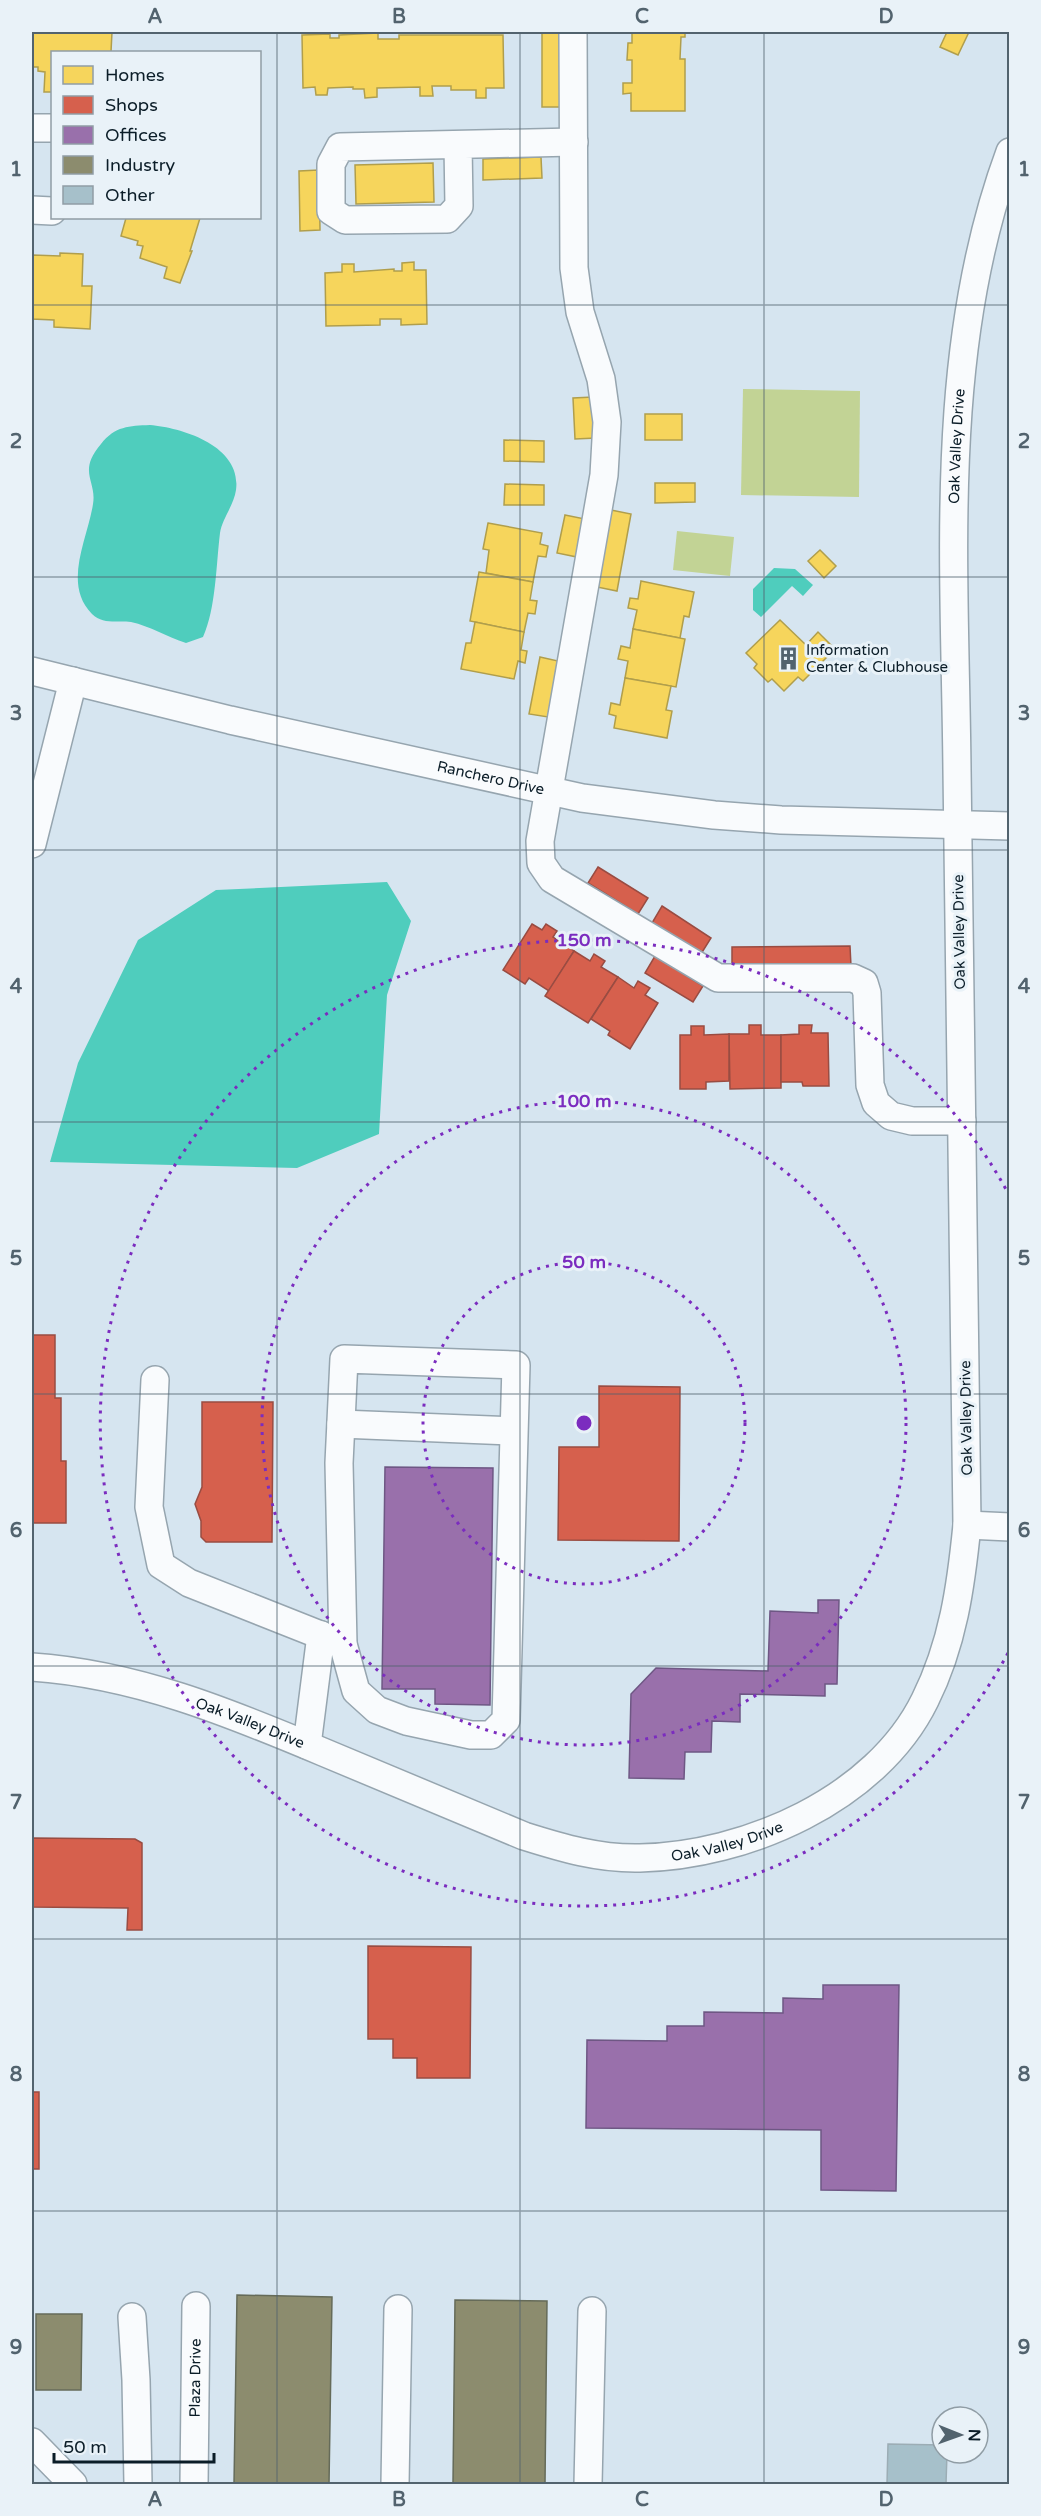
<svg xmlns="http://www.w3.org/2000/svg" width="1041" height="2516" font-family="'Varela Round',sans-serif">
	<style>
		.green { fill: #c2d395 }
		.water { fill: #4fcdbd }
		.homes { fill: #f6d55c; stroke: #b09e4c; stroke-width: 1.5 }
		.shops { fill: #d6604d; stroke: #994c42; stroke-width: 1.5 }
		.offices { fill: #9970ab; stroke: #6e5784; stroke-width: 1.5 }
		.industry { fill: #8c8c6e; stroke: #656b59; stroke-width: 1.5 }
		.building { fill: #a6c0ca; stroke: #9cadb5; stroke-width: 1.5 }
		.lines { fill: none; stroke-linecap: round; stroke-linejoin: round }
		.minor-casing { stroke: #96a5af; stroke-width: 30 }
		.minor { stroke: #f9fbfd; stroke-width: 27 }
		.grid { fill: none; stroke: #52636e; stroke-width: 1.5; stroke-opacity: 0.55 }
		.ring { fill: none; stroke: #7b2cbf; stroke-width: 3; stroke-dasharray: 3 6 }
		.labels { text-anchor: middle; stroke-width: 6; stroke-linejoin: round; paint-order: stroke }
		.street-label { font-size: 15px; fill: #0b1d28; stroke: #e9f2f8 }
		.poi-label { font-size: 15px; fill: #0b1d28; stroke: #e9f2f8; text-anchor: start }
		.centre { fill: #7b2cbf; stroke: #e9f2f8; stroke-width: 3 }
		.ring-label { font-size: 18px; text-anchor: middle; font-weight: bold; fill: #7b2cbf; stroke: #e9f2f8; stroke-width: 6; stroke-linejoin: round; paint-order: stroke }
		.neatline { fill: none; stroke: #52636e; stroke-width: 2 }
		.grid-label { font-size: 20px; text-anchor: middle; font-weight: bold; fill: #52636e }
	</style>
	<rect width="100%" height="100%" fill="#d6e5f0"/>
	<g class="green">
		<path d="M743,389L860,391L859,497L741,495Z"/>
		<path d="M677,531L734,537L730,576L673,570Z"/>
	</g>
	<g class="water">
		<path d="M150,425C183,428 242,446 236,490C234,505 222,519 220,533C216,566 216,608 203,637L186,643C167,637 150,626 131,622C117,620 103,625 92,614C62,584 88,538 93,504C97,481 77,472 101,444C115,426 129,426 150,425Z"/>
		<path d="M774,568L795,569L813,585L803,596L792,586L761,617L753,610V589Z"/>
		<path d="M387,882L411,921L387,995L379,1134L297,1168L50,1162L78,1063L138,940L216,890Z"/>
	</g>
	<g class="homes">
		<path d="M32,32H112L111,52H114H52V92H44L45,72L38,71V67H32Z"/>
		<rect x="542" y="32" width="20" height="75"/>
		<path d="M623,32H685V37H681L680,59H685V111H631V93L623,94V83H632V60H627L628,43H632V33Z"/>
		<path d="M947,32H969L958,55L940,47Z"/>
		<path d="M378,33V39H399V35H503L504,88H486V98H476V90H451V86H432L433,96H420V87L377,88V97L365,98L364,89H353V87L328,88L327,95H316L315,87L303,88L302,35L330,34V38H339V35Z"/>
		<path d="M541,157L542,178L483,180V159Z"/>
		<path d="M433,163L434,202L356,204L355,165Z"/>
		<path d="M319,170L320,230L300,231L299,171Z"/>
		<path d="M126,218H200L190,251H192L180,283L164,278L167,267L140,258L143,246L137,245L138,241L121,236Z"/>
		<path d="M60,253L83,254L82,286H92L90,329L54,327V320L32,319L33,255L60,256Z"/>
		<path d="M414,262V270H426L427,324L401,325V319H380V325L326,326L325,273L342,272V264H354V272L394,269V271H402V263Z"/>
		<path d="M593,397L596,438L575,439L573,398Z"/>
		<rect x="645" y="414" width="37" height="26"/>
		<path d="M504,440L544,441V462L504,461Z"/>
		<path d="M655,483H695V502L655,503Z"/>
		<path d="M505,484L544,485V505H504Z"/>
		<path d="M611,510L631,514L617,591L597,587Z"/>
		<path d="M565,515L585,519L577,557L557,553Z"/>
		<path d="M488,523L542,533L540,544L548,546L546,557L538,556L533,582L486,573L489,550L483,549Z"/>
		<path d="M820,550L836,566L824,578L808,561Z"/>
		<path d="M479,572L533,582L530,600L537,601L535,614L528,613L524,632L470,621Z"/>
		<path d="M641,581L694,592L689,617L684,616L680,638L633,629L637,610L628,608L630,598L638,599Z"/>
		<path d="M780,620L806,645L818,632L835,649L803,681L798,677L784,691L772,679L768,682L754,668L757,664L746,653Z"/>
		<path d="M475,622L524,632L521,650L527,651L525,663L518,661L514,679L461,669L466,643H471Z"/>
		<path d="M633,629L685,639L676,687L625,678L628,661L618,659L621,646L630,648Z"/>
		<path d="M540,657L558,661L548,717L529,714Z"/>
		<path d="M625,678L671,686L666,710L672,711L667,738L614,728L616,716L609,714L611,703L620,705Z"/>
	</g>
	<g class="shops">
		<path d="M598,867L648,898L638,914L588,883Z"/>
		<path d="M662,906L711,938L701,954L652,923Z"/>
		<path d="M532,924L542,930L546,924L557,931L553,937L574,951L549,991L529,978L525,984L503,970Z"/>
		<path d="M850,946L851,966L732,967V947Z"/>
		<path d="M574,951L590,961L594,954L605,961L601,967L618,977L588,1023L545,996Z"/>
		<path d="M655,956L703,986L693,1002L645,973Z"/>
		<path d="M618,977L634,988L638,981L650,988L645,995L658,1003L630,1049L608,1035L610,1031L591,1019Z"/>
		<path d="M749,1025H761V1035H781V1088L730,1089L729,1034H749Z"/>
		<path d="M799,1025H812L811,1033H828L829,1086H803L802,1082H781V1035L799,1034Z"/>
		<path d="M691,1026H704V1035L729,1034V1081L706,1082V1089H680V1035H691Z"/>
		<path d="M32,1335H55V1398H61V1461H66V1523H32Z"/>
		<path d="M599,1386L680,1387L679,1541L558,1540L559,1447H599Z"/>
		<path d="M202,1402H273L272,1542H206L201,1537V1521L195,1504L202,1487Z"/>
		<path d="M32,1838L135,1839L142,1843V1930H127L128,1908L32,1907Z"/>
		<path d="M368,1946L471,1947L470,2078H417V2058H393V2039H368Z"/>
		<rect x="32" y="2092" width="7" height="77"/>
	</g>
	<g class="offices">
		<path d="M385,1467L493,1468L490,1705L435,1704V1689H382Z"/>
		<path d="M818,1600H839L837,1684H825V1696L740,1694V1722L712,1721L711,1752H685L684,1779L629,1778L631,1694L656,1668L768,1671L770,1611L818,1613Z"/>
		<path d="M823,1985H899L896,2191L821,2190V2130L586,2128L587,2040L667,2041V2026H704V2012L783,2013V1998L823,1999Z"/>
	</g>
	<g class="industry">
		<path d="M237,2295L332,2297L329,2484H234Z"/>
		<path d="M455,2300L547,2301L545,2484H453Z"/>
		<path d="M36,2314H82L81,2390H36Z"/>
	</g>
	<path class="building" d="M888,2444L942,2445V2453H947L946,2484H887Z"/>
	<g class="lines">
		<defs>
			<g id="minor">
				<path d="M573,32L574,268L580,312L601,379L607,422L604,475L540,841L541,863L552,879L718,978H853L864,983L867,993L870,1085L876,1103L891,1116L912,1121H962"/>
				<path d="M32,128H52"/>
				<path d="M458,145L459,206L447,219L345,220L331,211V164L340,147L574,142"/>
				<path d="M32,210L52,211"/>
				<path id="s1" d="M32,671L230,720L582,798L714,815L781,820L1010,826"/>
				<path d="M32,844L73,681"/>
				<path d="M344,1359L516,1365L506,1720L491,1735H471L406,1721L377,1710L356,1691L343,1644L339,1463Z"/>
				<path d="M155,1380L149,1507L161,1565L189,1583L343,1644"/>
				<path d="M341,1424L513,1431"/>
				<path d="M967,1525L1010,1527"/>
				<path id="s2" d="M32,1667C135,1674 228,1712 323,1752C390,1780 457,1808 524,1836C562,1848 599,1859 640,1858C745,1856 876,1800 925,1700C953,1644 961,1586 967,1525C964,1273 959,1021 957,770C955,564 937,349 1010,152"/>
				<path d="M307,1745L321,1635"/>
				<path d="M132,2317L136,2380L138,2484"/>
				<path d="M32,2442L73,2484"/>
				<path id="s3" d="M194,2484L196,2306"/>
				<path d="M395,2484L398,2309"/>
				<path d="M588,2484L592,2311"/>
			</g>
		</defs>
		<use href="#minor" class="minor-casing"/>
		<use href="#minor" class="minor"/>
	</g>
	<path class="grid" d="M277,32V2484M520,32V2484M764,32V2484M32,305H1010M32,577H1010M32,850H1010M32,1122H1010M32,1394H1010M32,1666H1010M32,1939H1010M32,2211H1010"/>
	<g class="ring">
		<circle cx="584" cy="1423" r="161"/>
		<circle cx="584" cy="1423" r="322"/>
		<path d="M1008 1653A483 483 0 1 1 1008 1193"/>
	</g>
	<defs>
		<symbol id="building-bare" viewBox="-9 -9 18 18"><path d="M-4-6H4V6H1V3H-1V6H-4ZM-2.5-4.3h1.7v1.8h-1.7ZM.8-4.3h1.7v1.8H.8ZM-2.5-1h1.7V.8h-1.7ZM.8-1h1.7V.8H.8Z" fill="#52636e" stroke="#e9f2f8" stroke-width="2.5" paint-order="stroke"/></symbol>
	</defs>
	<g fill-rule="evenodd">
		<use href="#building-bare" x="772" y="642" width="33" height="33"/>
	</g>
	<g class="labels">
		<g class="street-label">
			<text dy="5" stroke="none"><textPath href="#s2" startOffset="2242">Oak Valley Drive</textPath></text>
			<text dy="5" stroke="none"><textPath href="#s1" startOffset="471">Ranchero Drive</textPath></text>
			<text transform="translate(959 932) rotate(-91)" y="5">Oak Valley Drive</text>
			<text transform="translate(966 1418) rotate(-91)" y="5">Oak Valley Drive</text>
			<text dy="5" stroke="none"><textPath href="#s2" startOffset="226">Oak Valley Drive</textPath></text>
			<text dy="5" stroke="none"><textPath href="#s2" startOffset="730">Oak Valley Drive</textPath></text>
			<text dy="5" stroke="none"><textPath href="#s3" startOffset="106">Plaza Drive</textPath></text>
		</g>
		<g class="poi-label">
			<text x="806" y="655">Information<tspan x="806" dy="17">Center &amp; Clubhouse</tspan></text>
		</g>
	</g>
	<circle cx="584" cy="1423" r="9" class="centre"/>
	<g class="ring-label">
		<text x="584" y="946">150 m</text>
		<text x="584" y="1107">100 m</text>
		<text x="584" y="1268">50 m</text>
	</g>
	<rect width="1041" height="2516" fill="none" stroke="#e9f2f8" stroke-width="66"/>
	<rect x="51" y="51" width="210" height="168" fill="#e9f2f8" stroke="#909da5" stroke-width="1.5"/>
	<rect x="63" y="66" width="30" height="18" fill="#f6d55c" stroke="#909da5" stroke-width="1.5"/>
	<text x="105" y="81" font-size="18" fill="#0b1d28">Homes</text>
	<rect x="63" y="96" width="30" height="18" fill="#d6604d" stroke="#909da5" stroke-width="1.5"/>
	<text x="105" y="111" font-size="18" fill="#0b1d28">Shops</text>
	<rect x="63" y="126" width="30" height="18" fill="#9970ab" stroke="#909da5" stroke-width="1.5"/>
	<text x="105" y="141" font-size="18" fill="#0b1d28">Offices</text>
	<rect x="63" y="156" width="30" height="18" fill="#8c8c6e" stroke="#909da5" stroke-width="1.5"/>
	<text x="105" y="171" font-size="18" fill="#0b1d28">Industry</text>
	<rect x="63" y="186" width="30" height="18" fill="#a6c0ca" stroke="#909da5" stroke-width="1.5"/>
	<text x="105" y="201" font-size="18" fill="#0b1d28">Other</text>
	<g transform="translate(960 2435) rotate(91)"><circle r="28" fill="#e9f2f8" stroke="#909da5" stroke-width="1.5"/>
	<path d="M0-4.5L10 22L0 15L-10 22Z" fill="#52636e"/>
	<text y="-9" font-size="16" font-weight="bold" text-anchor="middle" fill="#0b1d28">N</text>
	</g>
	<path d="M54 2453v9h160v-9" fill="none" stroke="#0b1d28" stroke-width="3"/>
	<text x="63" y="2453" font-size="18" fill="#0b1d28" stroke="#e9f2f8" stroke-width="4.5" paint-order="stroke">50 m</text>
	<rect x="33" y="33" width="975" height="2450" class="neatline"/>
	<g class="grid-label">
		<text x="155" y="23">A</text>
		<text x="399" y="23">B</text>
		<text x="642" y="23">C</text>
		<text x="886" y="23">D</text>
		<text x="16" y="176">1</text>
		<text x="1024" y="176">1</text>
		<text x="16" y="448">2</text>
		<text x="1024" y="448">2</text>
		<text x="16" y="720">3</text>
		<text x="1024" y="720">3</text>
		<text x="16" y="993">4</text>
		<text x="1024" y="993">4</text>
		<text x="16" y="1265">5</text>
		<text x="1024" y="1265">5</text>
		<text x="16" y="1537">6</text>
		<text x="1024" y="1537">6</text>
		<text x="16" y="1809">7</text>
		<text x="1024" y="1809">7</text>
		<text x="16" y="2081">8</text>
		<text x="1024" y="2081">8</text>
		<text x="16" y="2354">9</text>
		<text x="1024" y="2354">9</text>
		<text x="155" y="2506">A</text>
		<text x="399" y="2506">B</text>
		<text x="642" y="2506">C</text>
		<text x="886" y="2506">D</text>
	</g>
</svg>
